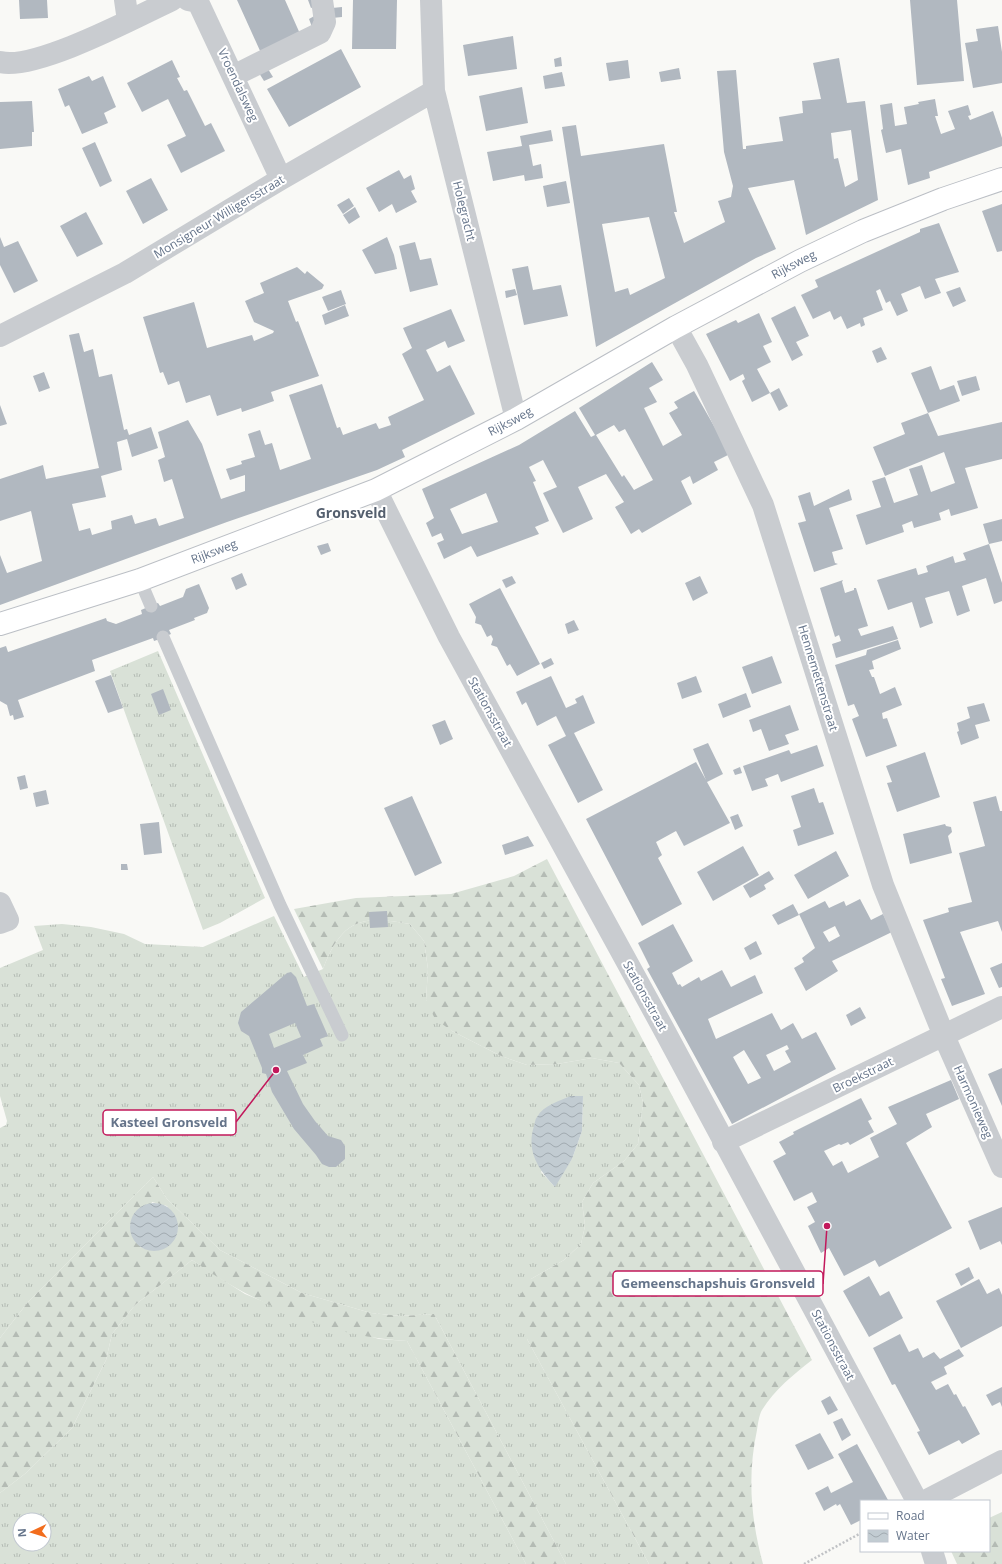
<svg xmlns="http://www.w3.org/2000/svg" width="1002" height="1564" viewBox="0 0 1002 1564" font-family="'Open Sans',sans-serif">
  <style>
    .grass { fill: url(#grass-tufts); fill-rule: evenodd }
    .forest { fill: url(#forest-firs); fill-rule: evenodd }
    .water { fill: url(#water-waves) }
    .building { fill: #b1b8c0; fill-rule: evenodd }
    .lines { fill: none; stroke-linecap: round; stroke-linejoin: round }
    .secondary-casing { stroke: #bbbfc5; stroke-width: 24 }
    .path { stroke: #c0c2c5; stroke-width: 2.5; stroke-dasharray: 2 2; stroke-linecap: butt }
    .lane { stroke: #c9ccd0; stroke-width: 13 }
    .street { stroke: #c9ccd0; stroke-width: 22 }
    .secondary { stroke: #fff; stroke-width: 22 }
    .labels { text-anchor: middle; stroke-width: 4; stroke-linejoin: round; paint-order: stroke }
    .street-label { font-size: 12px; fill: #65748a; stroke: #fff }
    .quarter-label { font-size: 14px; font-weight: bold; fill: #545f6e; stroke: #fff }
    .leader { fill: none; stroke: #c2185b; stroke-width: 1.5 }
    .callout-dot { fill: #c2185b; stroke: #fff; stroke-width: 1.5 }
    .callout { fill: #fff; stroke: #c2185b; stroke-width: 1.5 }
    .callout-label { font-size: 13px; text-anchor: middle; font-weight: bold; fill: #65748a }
  </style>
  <defs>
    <pattern id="grass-tufts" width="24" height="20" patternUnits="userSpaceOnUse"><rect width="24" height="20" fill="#d9e1d7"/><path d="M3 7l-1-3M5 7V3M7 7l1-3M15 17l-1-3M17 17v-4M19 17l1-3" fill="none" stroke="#b4bbb4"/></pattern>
    <pattern id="forest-firs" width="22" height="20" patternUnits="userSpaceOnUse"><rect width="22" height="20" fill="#d9e1d7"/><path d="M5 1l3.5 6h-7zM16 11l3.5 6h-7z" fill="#b4bbb4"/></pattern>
    <pattern id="water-waves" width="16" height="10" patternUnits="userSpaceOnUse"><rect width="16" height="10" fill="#c2ccd2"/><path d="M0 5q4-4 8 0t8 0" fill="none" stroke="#a1aab0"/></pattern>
  </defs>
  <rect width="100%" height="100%" fill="#f9f9f6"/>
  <path class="grass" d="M158,651L265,898L220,923L203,930L110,671Z
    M274,916L304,977L323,969C342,920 360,915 410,924L424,941L428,969L426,1000L452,1031L501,1056L527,1065L557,1064L592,1058L619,1063L639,1085L643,1103L638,1144L624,1161L593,1183L582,1202L585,1226L581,1244L564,1260L531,1279L527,1339L649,1564H566L434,1314L401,1316L371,1313L302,1293L220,1250L167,1199L153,1177L28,1302L0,1338V1128L6,1125L7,1121L0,1096V968L43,950L34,926L62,924L91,927L124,934L145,944L203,947ZM583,1096L582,1131L572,1159L554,1186L541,1172Z
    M192,1260L245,1294L293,1314L379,1339L407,1341L526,1564H0V1493L26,1473L72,1428L106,1360L112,1334L135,1305ZM20,1520H44V1544H20Z"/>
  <path class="forest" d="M547,859L812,1360C793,1375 775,1389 762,1410C759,1415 758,1424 757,1430C747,1476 751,1520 763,1564H649L527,1339L516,1317L518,1298L531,1279L564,1260L581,1244L585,1226L582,1202L593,1183L624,1161L638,1144L643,1103L639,1085L619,1063L592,1058L557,1064L527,1065L501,1056L452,1031L435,1019L426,1000L428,969L424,941L410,924C360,915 342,920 323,969L294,909L356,898L451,894L514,876Z
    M153,1177L167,1199L220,1250L302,1293L371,1313L401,1316L434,1314L566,1564H526L407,1341C330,1337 254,1304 192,1260L135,1305L112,1334L106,1360L72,1428L26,1473L0,1493V1338L28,1302ZM152,1202L167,1206L178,1227C174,1247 159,1255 140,1247Z
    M1002,1512V1564H957L951,1551H989V1518Z"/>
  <path class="water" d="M571,1096H583L582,1131L572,1159L555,1187C538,1169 526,1151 534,1126C535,1123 535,1119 537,1117C544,1105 559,1101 571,1096Z
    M130 1227a24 24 0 1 1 48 0a24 24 0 1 1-48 0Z"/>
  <path class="building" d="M19,0H47L48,18L20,19Z
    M237,0H285L301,36L261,53Z
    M308,0H317L319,5L311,8Z
    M353,0H397L396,49H352Z
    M910,0H957L964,81L917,85Z
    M342,7V17L332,18V8Z
    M316,15L312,27L309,19Z
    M998,26L1002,52V83L973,88L965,43L978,41L976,29Z
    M513,36L517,69L468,76L463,45Z
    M341,49L361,87L289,127L267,89Z
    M561,57L562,66L555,67L554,59Z
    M839,58L847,103L865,101L878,200L806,235L794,180L748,188L776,249L756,258L596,347L562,127L576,125L581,156L664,144L677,212H674L684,243L725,222L718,201L731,197L733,186L724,152L717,71L736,70L743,149H746V146L783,141L779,117L803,113L802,101L821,99L813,63ZM851,130L858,180L845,187L838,158L834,159L831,133ZM649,217L665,278L630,295L628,288L615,292L602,224Z
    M172,60L180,77L177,78L184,91L187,90L205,126L211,123L225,151L181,173L167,145L186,136L168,99L142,112L127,83Z
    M628,60L630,78L609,81L606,63Z
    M679,68L681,79L661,82L659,72Z
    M268,69L273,77L264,81L259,73Z
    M562,72L565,86L545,89L543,76Z
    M89,76L92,81L103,76L116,107L104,113L108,123L82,134L69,105L65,107L58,89Z
    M522,87L528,123L486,131L479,96Z
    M935,99L938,116H935L941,134L955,129L948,111L968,105L971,115L968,116L970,120L993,111L1002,138V146L929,172L930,178L908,185L901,149L886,153L881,130L883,129L880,105L892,103L895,126L907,124L904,107L919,104L918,102Z
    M32,101L34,132H32V146L0,149V102Z
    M551,130L553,141L529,145L533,166L541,164L543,178L525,181L524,175L493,181L487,152L522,146L520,136Z
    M95,142L112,181L100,187L82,148Z
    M399,170L404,179L411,175L415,189L411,191L417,202L396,213L392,204L379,212L366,188Z
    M151,178L168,210L143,224L126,191Z
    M566,181L570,203L547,207L543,186Z
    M349,198L354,206L343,214L337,205Z
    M1002,204V251L997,252L982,211Z
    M355,207L360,217L349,224L343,215Z
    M86,212L103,244L77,257L60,226Z
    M939,223L959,272L935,279L941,293L925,299L920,286L901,294L908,311L897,316L890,301L886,303L880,289L876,291L883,310L858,320L863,318L865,325L861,327L860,323L847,329L841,316L834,320L830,311L813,319L801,295L818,287L815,280L920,232V229Z
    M0,237L4,247L18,241L38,281L14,293L0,265Z
    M387,237L394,255L397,269L375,274L362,250Z
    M415,242L420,260L431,258L438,285L410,292L399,246Z
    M528,266L533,290L561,285L568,316L524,325L512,269Z
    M297,267L305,274L307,271L324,285L322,289L288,301L296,322L298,321L319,376L271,392L274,401L242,412L241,408L217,416L210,395L186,403L179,381L168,385L163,372L160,373L143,317L194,302L207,348L252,335L254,341L273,333L274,331L254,322L245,301L264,293L260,283Z
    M960,287L966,301L953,307L946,292Z
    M515,289L517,295L506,298L505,291Z
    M341,290L346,304L328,311L322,297Z
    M345,305L349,316L325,325L322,315Z
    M795,306L809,336L796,342L803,355L792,361L771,318Z
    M451,309L465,341L448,348L445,341L426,350L437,372L450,365L475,414L402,450L405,457L377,470L227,522L0,605V555L7,573L42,561L31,511L0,521V479L43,465L46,479L99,468L69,335L79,333L84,352L93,349L99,377L112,374L124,430L127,429L129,435L151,427L158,448L132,457L127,439L117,442L122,470L101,476L106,497L72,504L79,531L90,528L92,535L112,529L111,521L132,515L135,524L156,518L159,526L184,518L172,479L164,482L158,460L165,457L158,432L188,420L202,444L221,499L245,491V475L230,480L226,469L242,464L241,461L255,457L248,434L260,430L265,445L272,443L280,470L311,459L289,395L322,384L337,428L340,427L343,435L376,423L379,429L391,425L388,417L424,400L402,354L412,348L403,328Z
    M759,313L772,342L763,346L771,362L757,369L770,393L752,402L742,381L745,379L743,374L730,381L706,334L736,320L738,323Z
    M881,347L887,359L877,363L872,351Z
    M652,362L663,380L649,388L657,402L644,408L663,446L682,435L669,413L678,408L674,402L694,391L730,454L714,462L718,470L693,484L690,476L681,481L692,504L642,533L639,529L631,534L615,507L624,502L606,474L578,487L593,519L563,533L543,493L557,487L543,460L529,467L536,481L533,482L549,521L535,527L539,534L477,557L471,546L444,559L437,543L444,540L441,533L432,537L426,523L434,518L422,489L519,445L575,411L591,437L595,435L579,408ZM614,425L619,432L625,429L653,480L634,490L624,475L622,477L596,435ZM486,493L498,522L462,534L450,509Z
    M931,366L940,390L954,385L960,401L928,413L911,373Z
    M44,372L50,388L39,392L33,376Z
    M976,376L980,390L962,396L957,381Z
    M779,388L788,406L779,411L770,393Z
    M0,405L7,424L0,426Z
    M928,413L938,436L1002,422V459L965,468L978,508L951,516L949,509L939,513L941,520L914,528L912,521L902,525L904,532L866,545L856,515L881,507L872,481L885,477L894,503L918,495L909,469L922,465L931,492L955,483L944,452L885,476L873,447L905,434L901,423Z
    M849,489L852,500L829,508L843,549L832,552L835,563L838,564L814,572L798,523L806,521L798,496L810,492L814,506Z
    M1002,519V541L989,544L983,524Z
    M328,543L331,551L321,555L317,546Z
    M989,544L1002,583V601L994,604L986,578L962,586L970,611L957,616L949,591L925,598L933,623L920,628L912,602L888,610L877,580L916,568L918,575L928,572L926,566L953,556L955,563L966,560L963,553Z
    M242,573L247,585L236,590L231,578Z
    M512,576L516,583L506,588L502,580Z
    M700,576L708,593L693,601L685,583Z
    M843,580L842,582L845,593L854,590V588H856L868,626L858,629L861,636L893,626L898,639L836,658L832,644L841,641L839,635L835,637L820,588Z
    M199,584L209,608L207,613L194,618L195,620L169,630L171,634L157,640L154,641L153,638L92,660L95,671L18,700L24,717L14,720L13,715L10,716L7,705L0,701V648L6,646L8,652L106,618L107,621L116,624L142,614L141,610L155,604L158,603L160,606L183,597L186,589Z
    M500,588L540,664L517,676L510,664L507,666L497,647L491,645L493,639L491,635L487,637L481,625L475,623L476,617L469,604Z
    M574,620L579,630L568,634L565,624Z
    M898,640L901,649L872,661L874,669L869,670L872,677H874L880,694L895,687L902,705L882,713L883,719L887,718L897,746L866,757L852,719L859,716L854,704L848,706L835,665L866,655L867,650Z
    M772,656L782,683L752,694L742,667Z
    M551,658L554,664L544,669L541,663Z
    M111,675L123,708L108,713L95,681Z
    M551,676L566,708L577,703L575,699L583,695L595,723L574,733L603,790L578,803L548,745L566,736L556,716L537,726L526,702L522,705L516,692Z
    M696,676L702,692L682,699L677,683Z
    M163,689L171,710L159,715L151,694Z
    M746,693L751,707L723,718L718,704Z
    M984,703L990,721L975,725L979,738L961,745L957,732L959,731L957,723L970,718L967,707Z
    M790,705L799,730L785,735L789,744L769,751L761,729L753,732L749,720Z
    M445,720L453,739L440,745L432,725Z
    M708,743L723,774L707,782L730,823L684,846L676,831L656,842L662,855L658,858L682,904L642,926L586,819L696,762L706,780L693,749Z
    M817,745L824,766L781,782L778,774L765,779L768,786L752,791L743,766L789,750L791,754Z
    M925,752L940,797L897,812L887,783L892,782L886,766Z
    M740,767L742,773L735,775L733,770Z
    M25,775L28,788L20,790L17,777Z
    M814,788L819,803L823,802L834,834L798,846L793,830L801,827L791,796Z
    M46,790L49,804L36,807L33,793Z
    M412,796L442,863L415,876L384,808Z
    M996,796L1000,811H1002V932L998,921L960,932L985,994L952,1006L941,979L945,978L923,920L949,912L948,908L972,902L959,853L985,846L973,802Z
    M738,814L743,826L735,830L730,817Z
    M159,822L162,853L144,855L140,824Z
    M945,824L946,826L951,827L952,832L948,836L952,853L910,864L903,834Z
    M528,836L534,846L505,855L502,845Z
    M743,846L759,875L713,901L697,872Z
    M836,851L849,876L808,899L794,875Z
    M121,864H127L128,870H121Z
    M769,871L774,879L764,885L766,889L750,898L743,886Z
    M860,899L871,920L883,914L892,932L832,961L838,971L806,991L794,968L804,962L802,958L815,948L799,914L825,901L829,908L844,901L846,906ZM835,926L840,936L829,942L823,932Z
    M793,904L799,915L778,925L772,915Z
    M387,911L388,927L370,928L369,912Z
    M673,924L693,961L672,973L678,985L680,984L682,987L699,977L701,981L722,970L731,987L755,975L763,993L708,1019L716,1039L772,1013L781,1030L793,1023L802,1039L816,1032L836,1069L732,1124L647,969L650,967L638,943ZM787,1045L789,1049L785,1051L791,1062L774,1071L766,1055ZM744,1050L761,1078L748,1084L733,1057Z
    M756,941L762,954L750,960L744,948Z
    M1002,963V987L999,988L990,968Z
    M291,972L296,977L307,1006L314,1004L328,1036L320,1039L323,1046L303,1055L307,1063L287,1071L303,1104L315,1121L328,1136L341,1140L345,1146V1159L336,1167H329L322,1164L316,1155L294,1129L272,1092L266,1074L262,1073V1068L249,1036L241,1031L238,1023L241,1012L287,973ZM295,1023L301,1037L274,1048L269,1034Z
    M860,1007L866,1018L851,1026L846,1015Z
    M1002,1068V1106L988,1074Z
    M951,1080L959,1099L926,1114L932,1127L906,1143L952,1228L879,1267L875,1260L844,1276L829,1248L821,1253L808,1226L815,1222L807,1207L817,1202L812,1192L794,1201L773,1161L786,1154L779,1142L794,1134L793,1132L861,1098L872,1119L868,1121L874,1132L850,1145L848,1142L841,1145L839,1144L824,1151L833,1166L842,1161L848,1173L879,1157L870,1138L897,1124L888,1107Z
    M1002,1207V1245L1000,1241L980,1250L968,1221Z
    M969,1267L974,1278L961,1286L955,1274Z
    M869,1276L880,1296L889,1291L903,1318L869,1337L843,1291Z
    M979,1279L987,1294L999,1288L1002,1295V1326L961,1348L936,1301Z
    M900,1334L909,1352L918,1348L923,1358L934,1352L940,1359L959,1349L964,1356L944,1367L947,1374L931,1382L936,1390L948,1384L954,1395L956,1394L963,1407L965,1406L980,1434L962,1444L959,1440L929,1455L917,1432L920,1431L895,1384L892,1385L873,1348Z
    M1002,1387V1407L1000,1402L992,1406L986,1395Z
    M830,1396L838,1410L828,1415L821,1401Z
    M842,1418L851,1435L842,1441L833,1422Z
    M820,1433L834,1458L808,1470L795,1445Z
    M857,1444L888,1500L861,1501V1520L851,1525L840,1504L837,1506L836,1504L824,1511L815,1493L828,1486L831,1493L853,1482L838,1454Z"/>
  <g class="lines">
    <g class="secondary-casing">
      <g id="secondary">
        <path id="s1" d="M0,624L140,580L376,490L516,419L676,327L800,261L863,231L943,199L1002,179"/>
      </g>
    </g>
    <path class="path" d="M804,1564L861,1533"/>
    <path class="lane" d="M140,580L151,606
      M163,637L280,905L342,1035"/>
    <path class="street" d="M125,0L128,21
      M188,0L198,2L281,179
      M431,0L434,91L516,419
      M0,62C35,71 136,17 172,0
      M233,76L320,33L325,22L322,0
      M676,327L697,365L763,505L883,885L944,1036L1002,1167
      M0,336L125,273L281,179L434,91
      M376,490L449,637L662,1026L917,1501
      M0,903L8,920L0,923
      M723,1142L1002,1007
      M925,1501L1002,1461
      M932,1551L936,1564"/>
    <use href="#secondary" class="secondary"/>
  </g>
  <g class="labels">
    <g class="street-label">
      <text transform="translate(238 85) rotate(65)" y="4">Vroendalsweg</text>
      <text transform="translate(464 211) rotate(76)" y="4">Holegracht</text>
      <text transform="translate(219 217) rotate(-31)" y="4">Monsigneur Willigersstraat</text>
      <text dy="4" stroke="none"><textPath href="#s1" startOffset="874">Rijksweg</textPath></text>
      <text dy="4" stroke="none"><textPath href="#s1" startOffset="550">Rijksweg</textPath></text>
      <text dy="4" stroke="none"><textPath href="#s1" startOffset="226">Rijksweg</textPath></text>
      <text transform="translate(818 678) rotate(73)" y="4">Hennemettenstraat</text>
      <text transform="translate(490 712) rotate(61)" y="4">Stationsstraat</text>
      <text transform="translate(645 996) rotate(61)" y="4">Stationsstraat</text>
      <text transform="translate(863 1075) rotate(-26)" y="4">Broekstraat</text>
      <text transform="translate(973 1102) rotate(66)" y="4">Harmonieweg</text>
      <text transform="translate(833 1345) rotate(62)" y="4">Stationsstraat</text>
    </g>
    <g class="quarter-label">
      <text x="351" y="518">Gronsveld</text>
    </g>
  </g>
  <path class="leader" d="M276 1070L236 1122M827 1226L823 1284"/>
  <g class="callout-dot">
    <circle cx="276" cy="1070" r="4"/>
    <circle cx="827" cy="1226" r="4"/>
  </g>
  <g class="callout">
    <rect x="103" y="1110" width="133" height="25" rx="4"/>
    <rect x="613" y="1271" width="210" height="25" rx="4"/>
  </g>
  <g class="callout-label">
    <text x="169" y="1127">Kasteel Gronsveld</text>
    <text x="718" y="1288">Gemeenschapshuis Gronsveld</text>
  </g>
  <rect x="860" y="1500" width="130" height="52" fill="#ffffff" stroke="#c1c7d0"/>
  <rect x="868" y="1513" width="20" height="6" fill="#ffffff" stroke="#c1c7d0"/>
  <text x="896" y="1520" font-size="12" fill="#65748a">Road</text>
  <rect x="868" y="1530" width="20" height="12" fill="url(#water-waves)" stroke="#c1c7d0"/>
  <text x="896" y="1540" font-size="12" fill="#65748a">Water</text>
  <g transform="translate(32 1532) rotate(266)"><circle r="19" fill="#ffffff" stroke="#c1c7d0"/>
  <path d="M0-3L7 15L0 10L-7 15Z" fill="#f26d1d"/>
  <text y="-6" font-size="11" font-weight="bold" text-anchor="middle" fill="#65748a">N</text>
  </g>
</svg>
